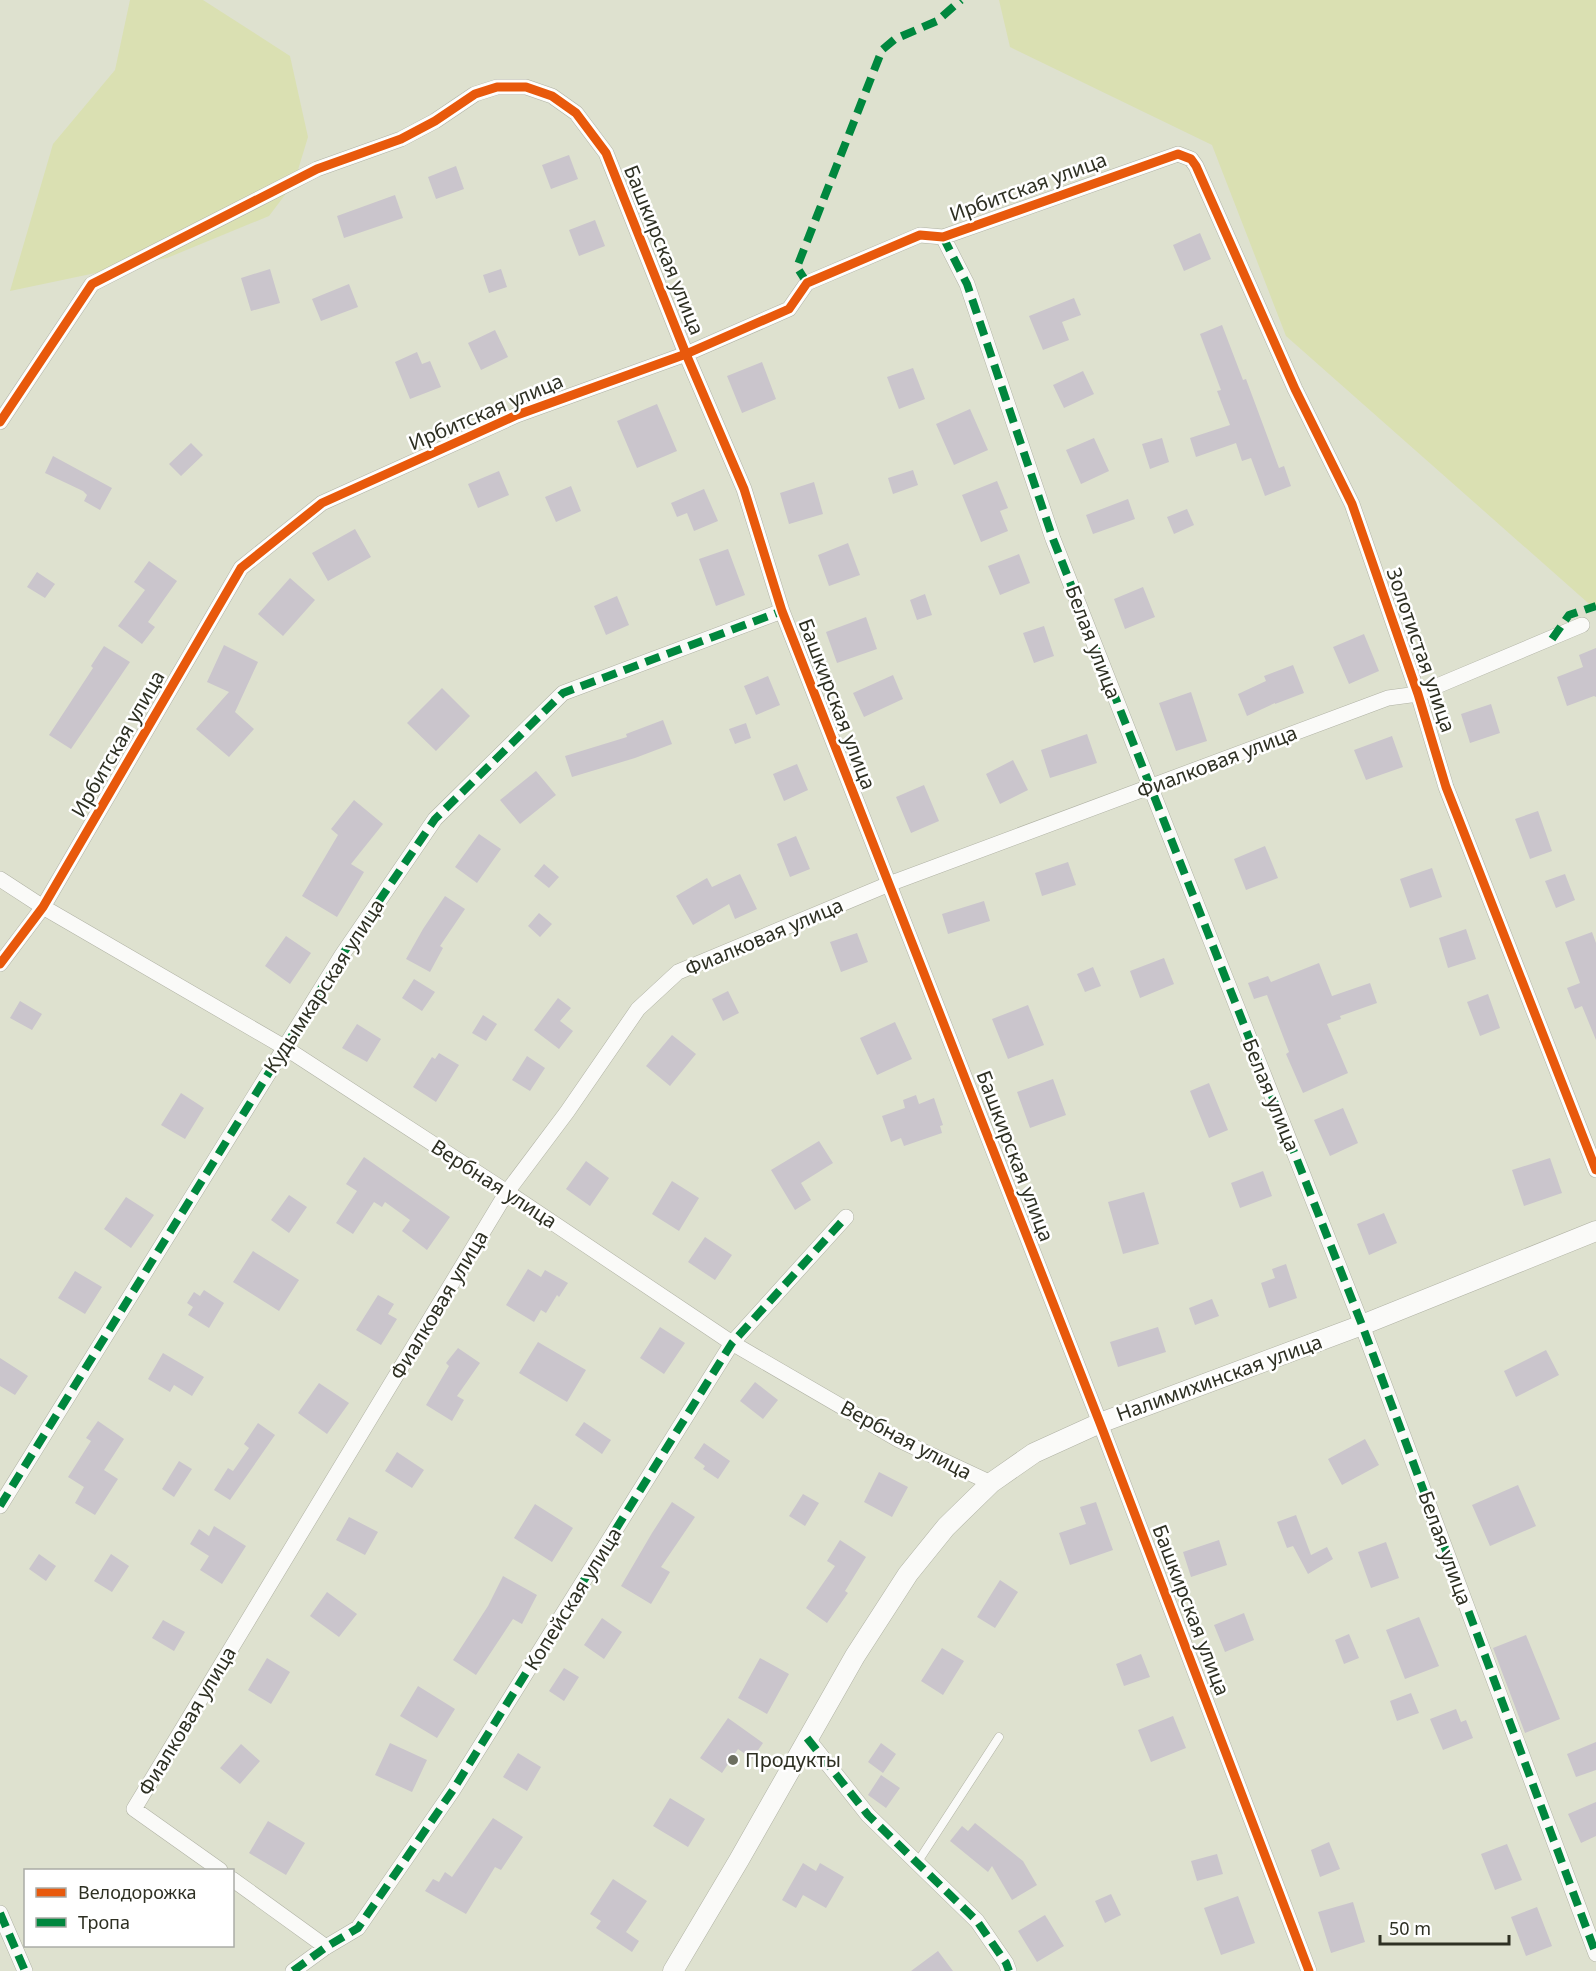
<svg xmlns="http://www.w3.org/2000/svg" width="1596" height="1971" viewBox="0 0 1596 1971" font-family="'Noto Sans',sans-serif">
  <style>
    .green { fill: #dae0b2 }
    .building { fill: #cac5cc }
    .lines { fill: none; stroke-linecap: round; stroke-linejoin: round }
    .service-casing { stroke: #b0b2a4; stroke-width: 9 }
    .minor-casing { stroke: #b0b2a4; stroke-width: 16 }
    .tertiary-casing { stroke: #b0b2a4; stroke-width: 21 }
    .service { stroke: #fafaf8; stroke-width: 8 }
    .minor { stroke: #fafaf8; stroke-width: 15 }
    .tertiary { stroke: #fafaf8; stroke-width: 20 }
    .quiet { stroke: #00873e; stroke-width: 8; stroke-dasharray: 15 8; stroke-linecap: butt }
    .cycleway-casing { stroke: #fff; stroke-width: 13 }
    .cycleway { stroke: #e8590c; stroke-width: 9 }
    .poi-dot { fill: #6c6e5f; stroke: #fff; stroke-width: 2 }
    .labels { text-anchor: middle; stroke-width: 5; stroke-linejoin: round; paint-order: stroke }
    .street-label { font-size: 20px; fill: #2e3023; stroke: #fff }
    .poi-label { font-size: 20px; fill: #2e3023; stroke: #fff; text-anchor: start }
  </style>
  <rect width="100%" height="100%" fill="#dee1cf"/>
  <path class="green" d="M130,0H203L290,56L308,137L294,183L269,216L167,258L10,291L53,144L115,70Z
    M999,0H1596V610L1286,336L1212,145L1010,47Z"/>
  <path class="building" d="M569,155L578,179L551,189L542,165Z
    M456,166L464,189L436,199L428,177Z
    M395,195L403,218L344,238L337,216Z
    M595,220L605,246L579,256L569,230Z
    M1200,233L1211,259L1184,271L1173,245Z
    M270,269L280,303L251,311L241,278Z
    M501,269L507,287L489,293L483,275Z
    M349,284L358,307L321,321L312,299Z
    M1074,298L1081,315L1062,322L1069,340L1043,350L1029,316Z
    M1222,325L1243,380L1246,379L1279,468L1284,466L1291,486L1265,496L1251,458L1242,461L1236,443L1196,457L1190,438L1230,425L1217,391L1221,390L1200,334Z
    M495,330L508,357L481,370L468,343Z
    M417,352L422,364L430,361L441,387L410,399L395,362Z
    M762,362L776,399L742,413L727,376Z
    M913,368L925,399L899,409L887,377Z
    M1083,371L1094,394L1064,408L1053,385Z
    M657,404L677,451L637,468L617,421Z
    M970,409L988,450L954,465L936,424Z
    M1094,438L1109,471L1081,484L1066,450Z
    M1162,438L1169,462L1150,469L1142,444Z
    M191,443L203,455L181,476L169,464Z
    M53,456L112,488L100,510L84,501L87,495L83,491L45,473Z
    M913,470L918,485L893,494L888,478Z
    M499,471L509,495L478,508L468,484Z
    M997,481L1008,508L1000,511L1008,531L981,542L962,495Z
    M814,482L823,514L789,524L780,493Z
    M571,486L581,511L556,522L545,497Z
    M704,489L718,521L694,531L687,513L677,517L671,503Z
    M1128,499L1135,519L1093,534L1086,515Z
    M1187,509L1194,525L1174,534L1167,517Z
    M355,529L371,557L328,581L312,553Z
    M848,543L860,575L829,586L818,555Z
    M728,549L745,595L716,606L699,559Z
    M1019,554L1030,583L1000,595L988,566Z
    M149,561L177,581L148,622L155,627L142,644L118,626L145,590L134,582Z
    M37,572L55,584L45,598L27,587Z
    M290,578L315,600L283,636L258,614Z
    M1143,587L1155,617L1125,629L1114,599Z
    M925,594L932,615L917,620L910,600Z
    M617,596L629,625L606,635L594,606Z
    M866,617L877,649L837,663L826,632Z
    M1044,626L1054,656L1034,663L1023,633Z
    M1364,634L1379,671L1349,684L1333,647Z
    M224,645L258,662L235,712L254,729L229,757L196,729L229,692L207,682Z
    M104,646L130,662L71,749L49,735L93,668L91,666Z
    M1596,648V697L1594,696L1567,706L1557,677L1583,667L1579,655Z
    M1293,665L1304,693L1275,704V703L1247,716L1238,694L1266,681L1264,676Z
    M893,675L903,699L864,717L853,693Z
    M768,676L780,705L756,715L744,686Z
    M442,688L470,716L436,751L407,723Z
    M1191,692L1207,741L1176,751L1159,703Z
    M1491,704L1500,733L1470,743L1461,714Z
    M663,720L672,744L635,758L572,777L565,756L627,737L626,734Z
    M746,723L751,738L735,744L729,729Z
    M1087,734L1097,763L1050,778L1041,750Z
    M1392,736L1403,767L1366,780L1354,750Z
    M1013,760L1028,790L1000,804L986,774Z
    M797,764L808,790L784,801L773,774Z
    M536,771L556,795L520,824L500,800Z
    M924,785L939,821L911,833L896,797Z
    M354,800L383,824L351,864L364,872L337,917L302,896L338,835L331,829Z
    M1538,811L1552,851L1530,859L1515,819Z
    M479,834L501,849L477,883L455,867Z
    M796,836L810,869L790,877L777,844Z
    M1265,846L1278,878L1246,890L1234,859Z
    M1068,862L1076,885L1042,896L1035,873Z
    M544,864L559,877L549,888L534,876Z
    M1432,868L1442,897L1410,908L1400,879Z
    M740,874L757,909L735,919L729,904L693,925L676,896L707,878L712,887Z
    M1565,874L1575,900L1556,908L1545,881Z
    M445,896L465,909L440,946L443,948L430,972L406,959L423,929Z
    M984,901L990,921L948,934L942,914Z
    M539,913L552,924L540,937L528,926Z
    M1466,929L1476,959L1448,968L1439,938Z
    M1592,932L1596,943V1040L1582,1006L1575,1009L1567,988L1580,983L1565,942Z
    M857,933L868,962L841,972L830,942Z
    M286,936L311,953L290,984L265,966Z
    M1164,958L1174,984L1140,998L1130,971Z
    M1319,963L1332,996L1370,983L1377,1003L1340,1016L1341,1019L1327,1024L1348,1073L1303,1093L1286,1054L1289,1052L1267,995L1254,999L1248,983L1268,976L1271,982Z
    M1093,967L1101,986L1085,992L1077,974Z
    M414,979L435,992L422,1011L402,998Z
    M728,991L739,1013L723,1021L712,999Z
    M1488,994L1500,1028L1480,1036L1467,1002Z
    M558,998L571,1008L560,1021L573,1031L559,1049L534,1030Z
    M20,1001L42,1014L32,1030L10,1018Z
    M1028,1005L1044,1045L1008,1059L992,1019Z
    M483,1015L497,1024L486,1041L472,1033Z
    M895,1022L912,1059L877,1075L860,1038Z
    M357,1024L381,1039L367,1062L342,1048Z
    M672,1035L696,1054L670,1086L646,1066Z
    M439,1053L459,1065L436,1102L413,1087L432,1057L435,1059Z
    M527,1056L545,1068L530,1091L512,1080Z
    M1053,1079L1066,1115L1030,1128L1017,1092Z
    M1209,1083L1228,1130L1209,1138L1190,1091Z
    M181,1093L204,1108L185,1139L161,1125Z
    M916,1095L919,1104L934,1098L943,1125L940,1126L942,1133L904,1146L901,1138L891,1142L882,1116L905,1108L903,1100Z
    M1343,1108L1358,1143L1330,1156L1314,1120Z
    M819,1141L833,1163L801,1183L811,1200L795,1210L771,1170Z
    M364,1157L450,1217L427,1250L402,1231L410,1220L385,1202L382,1207L374,1202L353,1234L336,1223L357,1191L346,1184Z
    M1550,1158L1562,1193L1524,1206L1512,1170Z
    M586,1161L609,1178L590,1206L566,1189Z
    M1263,1171L1272,1196L1240,1208L1231,1183Z
    M672,1181L699,1198L679,1231L652,1214Z
    M1144,1192L1159,1244L1123,1254L1108,1202Z
    M289,1195L307,1207L289,1233L271,1220Z
    M126,1197L154,1215L131,1248L104,1229Z
    M1384,1213L1397,1243L1369,1255L1357,1224Z
    M705,1237L732,1255L715,1280L688,1262Z
    M253,1251L299,1280L279,1311L233,1282Z
    M1286,1264L1297,1298L1269,1308L1261,1283L1275,1278L1272,1269Z
    M528,1269L541,1277L545,1270L568,1283L559,1297L557,1295L546,1313L541,1310L534,1322L506,1305Z
    M75,1271L102,1287L85,1314L58,1298Z
    M204,1290L224,1303L209,1328L188,1315L193,1307L187,1303L194,1292L200,1296Z
    M378,1295L394,1304L388,1314L397,1319L381,1345L356,1330Z
    M1212,1299L1219,1316L1195,1325L1189,1308Z
    M660,1327L685,1343L664,1374L640,1358Z
    M1158,1327L1166,1352L1118,1367L1110,1342Z
    M538,1342L586,1370L567,1402L519,1373Z
    M458,1348L480,1363L457,1396L464,1400L452,1421L426,1405L449,1366L446,1363Z
    M1546,1350L1559,1375L1516,1397L1504,1371Z
    M163,1353L204,1377L192,1396L174,1385L170,1392L148,1379Z
    M0,1358L28,1376L15,1395L0,1386Z
    M755,1382L778,1400L763,1419L740,1401Z
    M319,1383L349,1403L327,1434L298,1413Z
    M98,1421L124,1439L104,1470L118,1479L95,1515L75,1503L84,1487L68,1477L91,1441L86,1438Z
    M584,1422L611,1440L602,1454L575,1435Z
    M258,1423L275,1435L230,1500L214,1490L228,1468L233,1471L249,1448L244,1444Z
    M1365,1439L1379,1465L1342,1485L1328,1459Z
    M704,1443L730,1461L718,1479L703,1469L705,1466L694,1458Z
    M397,1452L424,1470L412,1488L385,1471Z
    M179,1461L192,1469L174,1497L162,1489Z
    M879,1472L908,1487L892,1517L864,1502Z
    M1518,1485L1536,1526L1490,1546L1472,1505Z
    M803,1494L819,1503L805,1526L789,1516Z
    M672,1502L695,1517L661,1567L670,1572L651,1604L621,1586L652,1533Z
    M1096,1502L1113,1550L1070,1565L1059,1533L1086,1524L1080,1507Z
    M535,1504L573,1528L552,1562L514,1538Z
    M1296,1515L1311,1555L1327,1547L1333,1559L1308,1574L1293,1546L1287,1548L1277,1522Z
    M349,1517L378,1532L365,1555L336,1540Z
    M214,1526L246,1546L222,1584L200,1570L209,1556L190,1544L199,1529L209,1536Z
    M840,1540L866,1557L845,1591L848,1593L827,1623L806,1608L835,1566L827,1561Z
    M1219,1540L1227,1565L1191,1577L1183,1552Z
    M1386,1542L1399,1578L1371,1588L1358,1552Z
    M39,1554L56,1566L46,1581L29,1569Z
    M111,1554L129,1566L112,1592L94,1581Z
    M503,1576L537,1595L522,1624L513,1619L476,1675L453,1660L488,1606Z
    M1000,1580L1018,1592L995,1628L977,1617Z
    M327,1592L357,1614L339,1637L310,1616Z
    M1244,1613L1254,1640L1225,1652L1214,1625Z
    M1419,1617L1439,1666L1405,1679L1386,1630Z
    M602,1618L622,1632L604,1659L584,1645Z
    M163,1620L185,1632L174,1651L152,1638Z
    M1349,1634L1359,1658L1344,1664L1335,1640Z
    M1526,1635L1560,1719L1525,1733L1493,1648Z
    M942,1648L964,1661L943,1695L921,1681Z
    M1141,1654L1150,1677L1124,1686L1116,1664Z
    M267,1658L290,1672L271,1704L248,1690Z
    M760,1658L789,1674L767,1714L738,1698Z
    M564,1668L579,1677L564,1701L549,1691Z
    M418,1686L455,1709L437,1738L400,1716Z
    M1411,1693L1419,1713L1397,1721L1390,1701Z
    M1456,1709L1461,1722L1466,1720L1473,1738L1443,1750L1430,1719Z
    M1173,1716L1186,1748L1151,1762L1138,1730Z
    M728,1718L763,1743L752,1759L738,1749L722,1773L700,1758Z
    M1596,1742V1770L1576,1777L1567,1754Z
    M390,1743L427,1760L412,1792L375,1775Z
    M881,1743L896,1754L883,1773L868,1762Z
    M241,1744L260,1761L240,1784L220,1768Z
    M518,1753L541,1767L527,1791L503,1777Z
    M881,1775L900,1788L886,1808L868,1795Z
    M670,1798L705,1819L688,1847L653,1826Z
    M1596,1802V1836L1581,1843L1568,1814Z
    M493,1818L523,1837L501,1870L495,1867L466,1914L425,1891L433,1879L439,1882L445,1872L452,1877Z
    M268,1821L305,1843L286,1875L249,1853Z
    M975,1823L1023,1861L1037,1885L1012,1900L992,1866L988,1872L950,1841L962,1826L968,1831Z
    M1329,1842L1340,1869L1320,1877L1311,1850Z
    M1507,1844L1522,1880L1495,1890L1481,1854Z
    M1217,1854L1223,1874L1197,1881L1191,1861Z
    M803,1863L816,1871L820,1863L844,1877L826,1908L803,1895L796,1908L782,1900Z
    M613,1879L647,1901L626,1932L639,1941L632,1952L596,1928L601,1921L590,1914Z
    M1111,1894L1121,1915L1105,1923L1095,1901Z
    M1238,1896L1255,1943L1221,1955L1204,1908Z
    M1353,1902L1365,1942L1331,1953L1318,1912Z
    M1537,1907L1552,1946L1526,1956L1511,1917Z
    M1045,1915L1064,1946L1037,1962L1018,1931Z
    M938,1951L953,1971H911Z"/>
  <g class="lines">
    <g class="service-casing">
      <path id="service" d="M917,1863L999,1737"/>
    </g>
    <g class="minor-casing">
      <path id="minor" d="M943,237L967,284L1053,539L1362,1325L1596,1954
        M0,422L92,284L317,169L401,139L435,121L475,94L497,87H526L552,96L576,113L606,153L686,354L744,489L782,611L1100,1423L1309,1971
        M0,879L43,907L284,1047L507,1192L732,1343L899,1440L991,1483
        M0,964L43,907L241,568L322,503L517,415L686,354L789,309L807,283L920,235L943,237L1178,154L1191,159L1196,166L1295,389L1352,504L1418,694L1446,787L1596,1170
        M0,1506L342,955L435,819L563,693L782,611
        M807,1738L868,1815L977,1921L1006,1963L1009,1971
        M220,1870L134,1809L507,1192L567,1112L638,1009L678,972L889,884L1388,698L1418,694L1582,625
        M232,1879L326,1947
        M0,1913L25,1971
        M293,1971L326,1947L358,1928L453,1790L732,1343L846,1217"/>
    </g>
    <g class="tertiary-casing">
      <path id="tertiary" d="M673,1971L739,1860L855,1656L908,1574L946,1527L991,1483L1034,1453L1100,1423L1362,1325L1596,1231"/>
    </g>
    <use href="#service" class="service"/>
    <use href="#minor" class="minor"/>
    <use href="#tertiary" class="tertiary"/>
    <path class="quiet" d="M943,237L967,284L1053,539L1362,1325L1596,1954
      M807,283L797,267L882,50L895,39L937,21L961,0
      M1552,639L1569,615L1596,606
      M0,1506L342,955L435,819L563,693L782,611
      M807,1738L868,1815L977,1921L1006,1963L1009,1971
      M0,1913L25,1971
      M293,1971L326,1947L358,1928L453,1790L732,1343L846,1217"/>
    <g class="cycleway-casing">
      <path id="cycleway" d="M0,422L92,284L317,169L401,139L435,121L475,94L497,87H526L552,96L576,113L606,153L686,354L744,489L782,611L1100,1423L1309,1971
        M0,964L43,907L241,568L322,503L517,415L686,354L789,309L807,283L920,235L943,237L1178,154L1191,159L1196,166L1295,389L1352,504L1418,694L1446,787L1596,1170"/>
    </g>
    <use href="#cycleway" class="cycleway"/>
  </g>
  <circle class="poi-dot" cx="733" cy="1760" r="6"/>
  <g class="labels">
    <g class="street-label">
      <text transform="translate(1028 187) rotate(-20)" y="7">Ирбитская улица</text>
      <text transform="translate(664 250) rotate(68)" y="7">Башкирская улица</text>
      <text transform="translate(486 412) rotate(-23)" y="7">Ирбитская улица</text>
      <text transform="translate(1093 642) rotate(69)" y="7">Белая улица</text>
      <text transform="translate(1421 650) rotate(71)" y="7">Золотистая улица</text>
      <text transform="translate(837 704) rotate(69)" y="7">Башкирская улица</text>
      <text transform="translate(118 744) rotate(-60)" y="7">Ирбитская улица</text>
      <text transform="translate(1217 762) rotate(-21)" y="7">Фиалковая улица</text>
      <text transform="translate(764 937) rotate(-23)" y="7">Фиалковая улица</text>
      <text transform="translate(324 986) rotate(-57)" y="7">Кудымкарская улица</text>
      <text transform="translate(1271 1095) rotate(68)" y="7">Белая улица</text>
      <text transform="translate(1015 1156) rotate(69)" y="7">Башкирская улица</text>
      <text transform="translate(494 1184) rotate(33)" y="7">Вербная улица</text>
      <text transform="translate(439 1305) rotate(-59)" y="7">Фиалковая улица</text>
      <text transform="translate(1219 1378) rotate(-20)" y="7">Налимихинская улица</text>
      <text transform="translate(906 1440) rotate(28)" y="7">Вербная улица</text>
      <text transform="translate(1445 1548) rotate(70)" y="7">Белая улица</text>
      <text transform="translate(573 1599) rotate(-58)" y="7">Копейская улица</text>
      <text transform="translate(1191 1610) rotate(69)" y="7">Башкирская улица</text>
      <text transform="translate(187 1721) rotate(-59)" y="7">Фиалковая улица</text>
    </g>
    <g class="poi-label">
      <text x="745" y="1767">Продукты</text>
    </g>
  </g>
  <rect x="24" y="1869" width="210" height="78" fill="#ffffff" stroke="#abaca7" stroke-width="1.5"/>
  <rect x="36" y="1888" width="30" height="9" fill="#e8590c" stroke="#abaca7" stroke-width="1.5"/>
  <text x="78" y="1899" font-size="18" fill="#2e3023">Велодорожка</text>
  <rect x="36" y="1918" width="30" height="9" fill="#00873e" stroke="#abaca7" stroke-width="1.5"/>
  <text x="78" y="1929" font-size="18" fill="#2e3023">Тропа</text>
  <path d="M1380 1935v9h129v-9" fill="none" stroke="#2e3023" stroke-width="3"/>
  <text x="1389" y="1935" font-size="18" fill="#2e3023" stroke="#ffffff" stroke-width="4.5" paint-order="stroke">50 m</text>
</svg>
